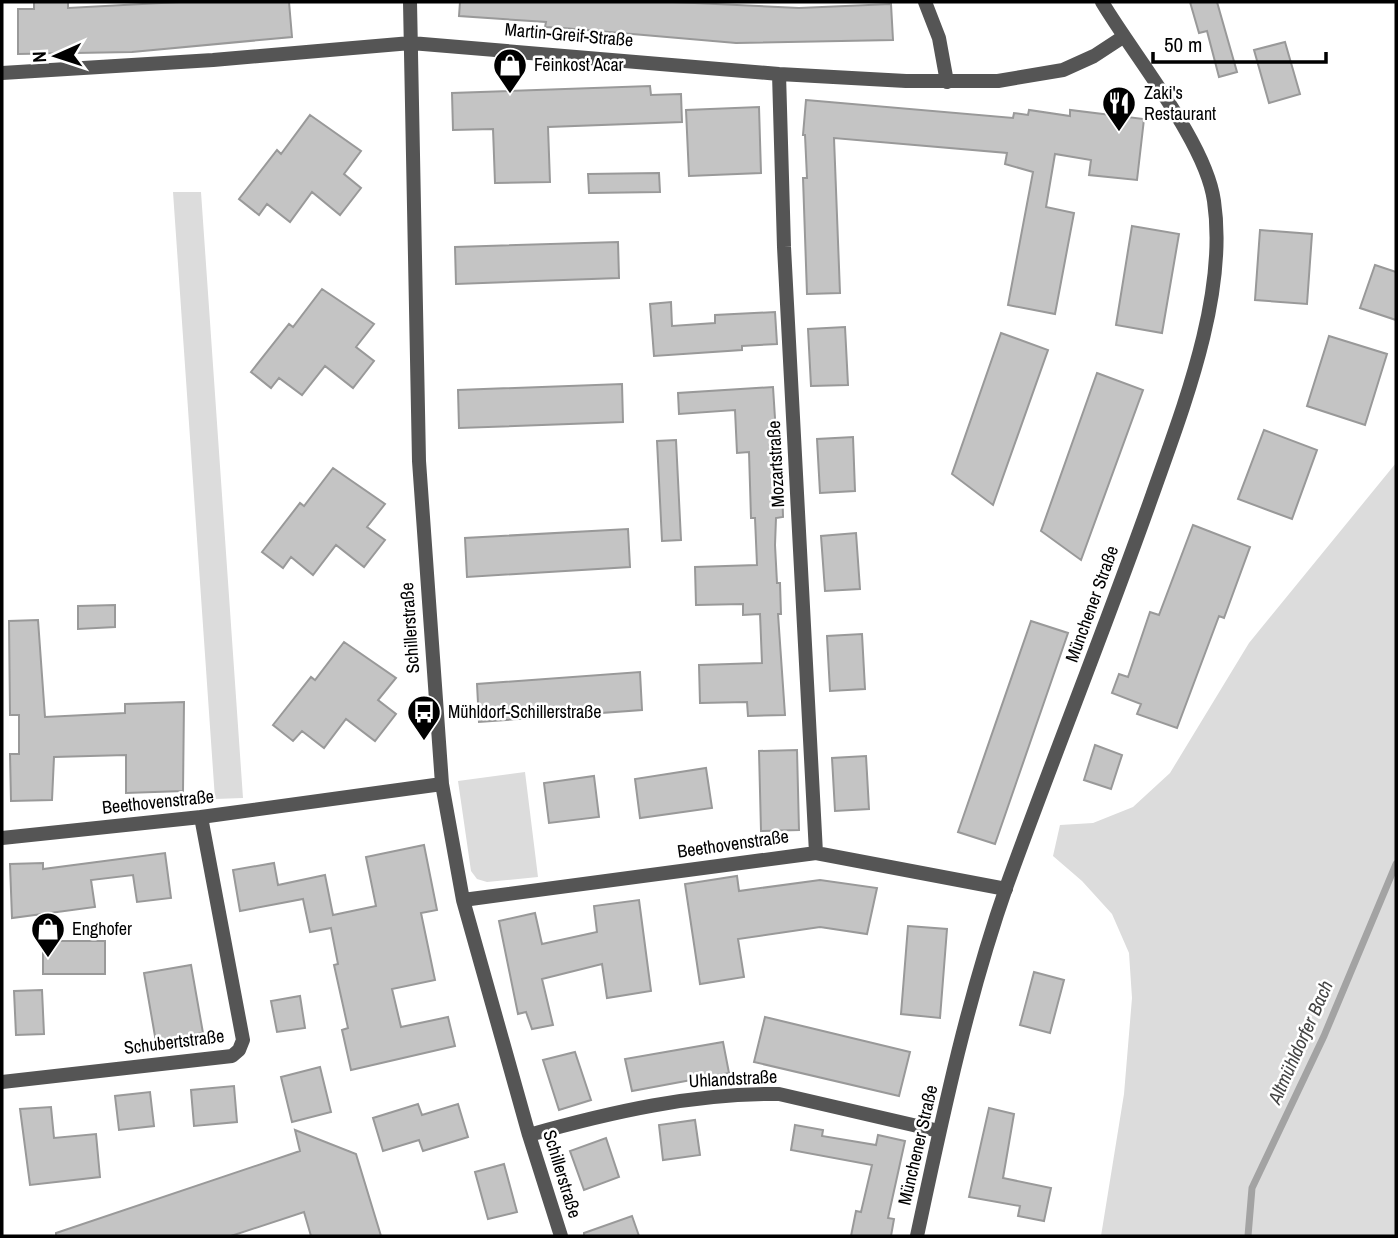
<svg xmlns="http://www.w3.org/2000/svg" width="1398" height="1238" viewBox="0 0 1398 1238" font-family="'Archivo Narrow',sans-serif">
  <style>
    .green { fill: #dcdcdc }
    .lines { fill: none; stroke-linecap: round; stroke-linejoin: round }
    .stream { stroke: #a3a3a3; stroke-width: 7 }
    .building { fill: #c4c4c4; stroke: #999; stroke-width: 2 }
    .minor { stroke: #555; stroke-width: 14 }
    .tertiary { stroke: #555; stroke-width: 14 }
    .labels { text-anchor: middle; stroke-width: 5; stroke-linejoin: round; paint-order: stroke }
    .street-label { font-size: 18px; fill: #000; stroke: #fff }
    .poi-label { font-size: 18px; fill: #000; stroke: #fff; text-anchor: start }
    .water-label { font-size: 19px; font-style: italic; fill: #444; stroke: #fff }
  </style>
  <rect width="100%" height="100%" fill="#fff"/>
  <path class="green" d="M173,192H201L243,798L215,799Z
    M1396,463V1236H1101L1124,1094L1132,998L1129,953L1112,914L1082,881L1053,856L1060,825L1093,823L1133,807L1170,773L1249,643Z
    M525,772L538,877L487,882L477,879L471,871L458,781Z"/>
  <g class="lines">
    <path class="stream" d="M1248,1236L1252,1188L1324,1036L1396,864"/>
  </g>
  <path class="building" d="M34,2H68V8L180,2H289L292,37L132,52L18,54V9H34Z
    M460,2H673L799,8L891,4L893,40L736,43L563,28L545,27L546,22L459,16Z
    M1190,2H1217L1237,72L1219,77L1207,31L1199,33Z
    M1285,42L1300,94L1269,103L1254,50Z
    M650,86L651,95L681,94L682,122L548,127L550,182L495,183L493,129L453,130L452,93Z
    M806,100L1013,118L1014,113L1028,115L1029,110L1070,116V110L1144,119L1137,180L1089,175L1091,160L1055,154L1046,207L1074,213L1055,314L1008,305L1033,172L1005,164L1007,153L834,138L840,293L807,294L803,178H807L805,135H803Z
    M759,107L761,173L689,176L686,110Z
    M310,115L361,151L344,174L361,188L340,215L312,192L290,222L267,204L259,215L239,199L277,150L281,154Z
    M659,173L660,192L589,193L588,174Z
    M1132,226L1179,234L1162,333L1116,325Z
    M1260,230L1312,234L1307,304L1255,300Z
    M618,242L619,278L456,284L455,247Z
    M1375,265L1396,272V320L1360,308Z
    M322,289L374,324L356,347L374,361L353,388L325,366L302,395L279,378L271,388L251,372L289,324L293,327Z
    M671,302L672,326L715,323V315L775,312L777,344L742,346V350L654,356L650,304Z
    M845,327L848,385L811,386L808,329Z
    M1001,333L1048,350L993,505L952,474Z
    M1329,336L1387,354L1365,425L1307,406Z
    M1097,373L1143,390L1081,560L1041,531Z
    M622,384L623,422L459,428L458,390Z
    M773,387L779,481H782L783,517L776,518L775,545L777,583H780L781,614H778L785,715L748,716L747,702L700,703L699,665L762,663L760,614L743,615V604L696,605L695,567L757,565L755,518H751L749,452L737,453L735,410L679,414L678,393Z
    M1264,430L1317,450L1292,519L1238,499Z
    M853,437L855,491L820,493L817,439Z
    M676,440L681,540L662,541L657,441Z
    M333,468L385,504L367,527L385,540L364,567L336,545L313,575L291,557L283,568L262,552L300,503L304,506Z
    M1193,525L1250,547L1224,618L1219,616L1177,728L1137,714L1141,704L1112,693L1119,674L1128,677L1150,612L1159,615Z
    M628,529L630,567L467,577L465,538Z
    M856,533L860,589L825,591L821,536Z
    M115,605V627L78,629V606Z
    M38,620L45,717L125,713V704L184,702L183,791L126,793V755L54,757L52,800L11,801L10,754H19V715H10L9,621Z
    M1031,621L1068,633L995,844L958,832Z
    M862,634L865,689L830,691L827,636Z
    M344,642L396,678L378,700L396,714L375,741L346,719L324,748L302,731L293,741L273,725L311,677L315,680Z
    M640,672L642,710L479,722L477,684Z
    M1095,745L1122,755L1111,789L1084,780Z
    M797,750L799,830L761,831L759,751Z
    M866,756L869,809L835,811L832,758Z
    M706,768L712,808L640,818L635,779Z
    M594,776L599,817L549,823L544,783Z
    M424,845L437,910L421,913L435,980L392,989L401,1027L448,1017L455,1046L351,1070L342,1030L348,1028L334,965L338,964L331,928L310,932L303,899L240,911L233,870L274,863L278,885L325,875L333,915L376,906L366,857Z
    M165,853L171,898L137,902L133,875L91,880L95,907L12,918L10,864L43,863V869Z
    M737,876L739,891L820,880L877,888L867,934L820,927L738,939L744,977L700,984L685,884Z
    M639,900L651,991L607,998L602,964L542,979L553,1025L532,1029L526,1012L518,1014L499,921L535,913L542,944L597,932L594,906Z
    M908,926L947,929L940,1018L901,1014Z
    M43,941H105V974H43Z
    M191,965L203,1033L156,1042L144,973Z
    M1034,972L1064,980L1050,1033L1020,1025Z
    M42,990L44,1034L16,1035L14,991Z
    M300,996L305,1028L277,1032L271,1001Z
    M765,1017L910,1052L899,1096L754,1062Z
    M723,1042L729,1073L632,1091L625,1059Z
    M575,1052L591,1100L559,1110L543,1060Z
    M320,1067L331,1112L292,1122L281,1077Z
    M234,1086L237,1122L194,1126L191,1090Z
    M150,1092L154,1126L119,1130L115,1096Z
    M418,1104L422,1115L458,1104L468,1137L423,1151L419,1140L383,1151L373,1118Z
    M51,1107L54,1138L96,1134L100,1177L30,1185L20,1109Z
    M989,1108L1014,1114L1003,1178L1051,1188L1044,1221L1018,1216L1020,1206L969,1197Z
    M695,1120L700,1155L663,1160L659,1125Z
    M795,1125L823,1130L822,1136L876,1145L878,1135L905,1141L888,1218L894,1219L891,1236H851L856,1211L861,1212L872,1165L791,1150Z
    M295,1130L356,1154L381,1236H311L304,1212L231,1236H56V1233L300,1151Z
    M606,1138L619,1177L584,1190L570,1151Z
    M504,1164L517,1212L488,1219L475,1172Z
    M632,1216L639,1236H584V1233Z"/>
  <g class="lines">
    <path class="minor" d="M410,2L419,461L442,784L463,900L529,1135L561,1236
      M925,2L939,38L947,82
      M2,73L213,60L411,43L779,74L906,81H998L1063,70L1094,56L1123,37
      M779,74L784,247L816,853
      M2,838L201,817L442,784
      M463,900L816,853L1006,889
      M2,1082L232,1056L239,1050L243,1040L201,817
      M529,1135C611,1112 694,1093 779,1094L939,1131"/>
    <path class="tertiary" d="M917,1236C942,1119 967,999 1007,885C1054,755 1106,626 1152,496C1183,408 1228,295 1214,201C1206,142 1134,56 1102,2"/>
  </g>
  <defs>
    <g id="shop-pin" transform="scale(1.75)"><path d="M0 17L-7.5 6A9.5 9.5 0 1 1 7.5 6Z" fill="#000" stroke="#fff"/><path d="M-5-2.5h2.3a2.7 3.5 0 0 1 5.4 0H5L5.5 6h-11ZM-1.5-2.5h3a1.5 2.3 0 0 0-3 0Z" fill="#fff"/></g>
    <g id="restaurant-pin" transform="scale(1.75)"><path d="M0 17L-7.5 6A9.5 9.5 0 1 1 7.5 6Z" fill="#000" stroke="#fff"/><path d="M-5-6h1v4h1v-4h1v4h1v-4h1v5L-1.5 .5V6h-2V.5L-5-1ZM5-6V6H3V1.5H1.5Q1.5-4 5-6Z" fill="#fff"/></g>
    <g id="bus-pin" transform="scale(1.75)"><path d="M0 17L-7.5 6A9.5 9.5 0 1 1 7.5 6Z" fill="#000" stroke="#fff"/><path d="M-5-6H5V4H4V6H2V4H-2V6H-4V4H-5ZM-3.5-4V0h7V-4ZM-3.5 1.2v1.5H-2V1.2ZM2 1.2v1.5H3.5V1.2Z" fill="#fff"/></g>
  </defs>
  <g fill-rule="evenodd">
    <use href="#shop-pin" x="510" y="65"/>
    <use href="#restaurant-pin" x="1119" y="103"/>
    <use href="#bus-pin" x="424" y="712"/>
    <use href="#shop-pin" x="48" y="929"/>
  </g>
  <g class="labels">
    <g class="street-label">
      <text transform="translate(569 35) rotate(5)" y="6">Martin-Greif-Straße</text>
      <text transform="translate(776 464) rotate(-93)" y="6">Mozartstraße</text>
      <text transform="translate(1092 604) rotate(-70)" y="6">Münchener Straße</text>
      <text transform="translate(410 628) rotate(-94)" y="6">Schillerstraße</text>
      <text transform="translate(158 802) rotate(-6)" y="6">Beethovenstraße</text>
      <text transform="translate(733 844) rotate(-8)" y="6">Beethovenstraße</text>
      <text transform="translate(174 1042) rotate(-7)" y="6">Schubertstraße</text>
      <text transform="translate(733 1079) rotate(-3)" y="6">Uhlandstraße</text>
      <text transform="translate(918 1145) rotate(-77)" y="6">Münchener Straße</text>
      <text transform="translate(562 1174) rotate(73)" y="6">Schillerstraße</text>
    </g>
    <g class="poi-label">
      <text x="534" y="71">Feinkost Acar</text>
      <text x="1144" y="99">Zaki's<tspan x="1144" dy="21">Restaurant</tspan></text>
      <text x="448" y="718">Mühldorf-Schillerstraße</text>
      <text x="72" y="935">Enghofer</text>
    </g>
    <g class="water-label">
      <text transform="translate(1300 1042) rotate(-66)" y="7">Altmühldorfer Bach</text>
    </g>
  </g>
  <rect width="1398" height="1238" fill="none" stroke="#000000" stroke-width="7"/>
  <g transform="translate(56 56) rotate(267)" stroke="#ffffff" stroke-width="5" paint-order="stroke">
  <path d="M0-5L12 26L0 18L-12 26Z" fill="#000000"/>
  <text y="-10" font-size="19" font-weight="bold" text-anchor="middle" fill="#000000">N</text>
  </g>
  <path d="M1153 52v10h173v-10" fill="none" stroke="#000000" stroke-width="3.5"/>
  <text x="1164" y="52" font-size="21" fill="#000000" stroke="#ffffff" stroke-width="5" paint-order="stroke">50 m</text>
</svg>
